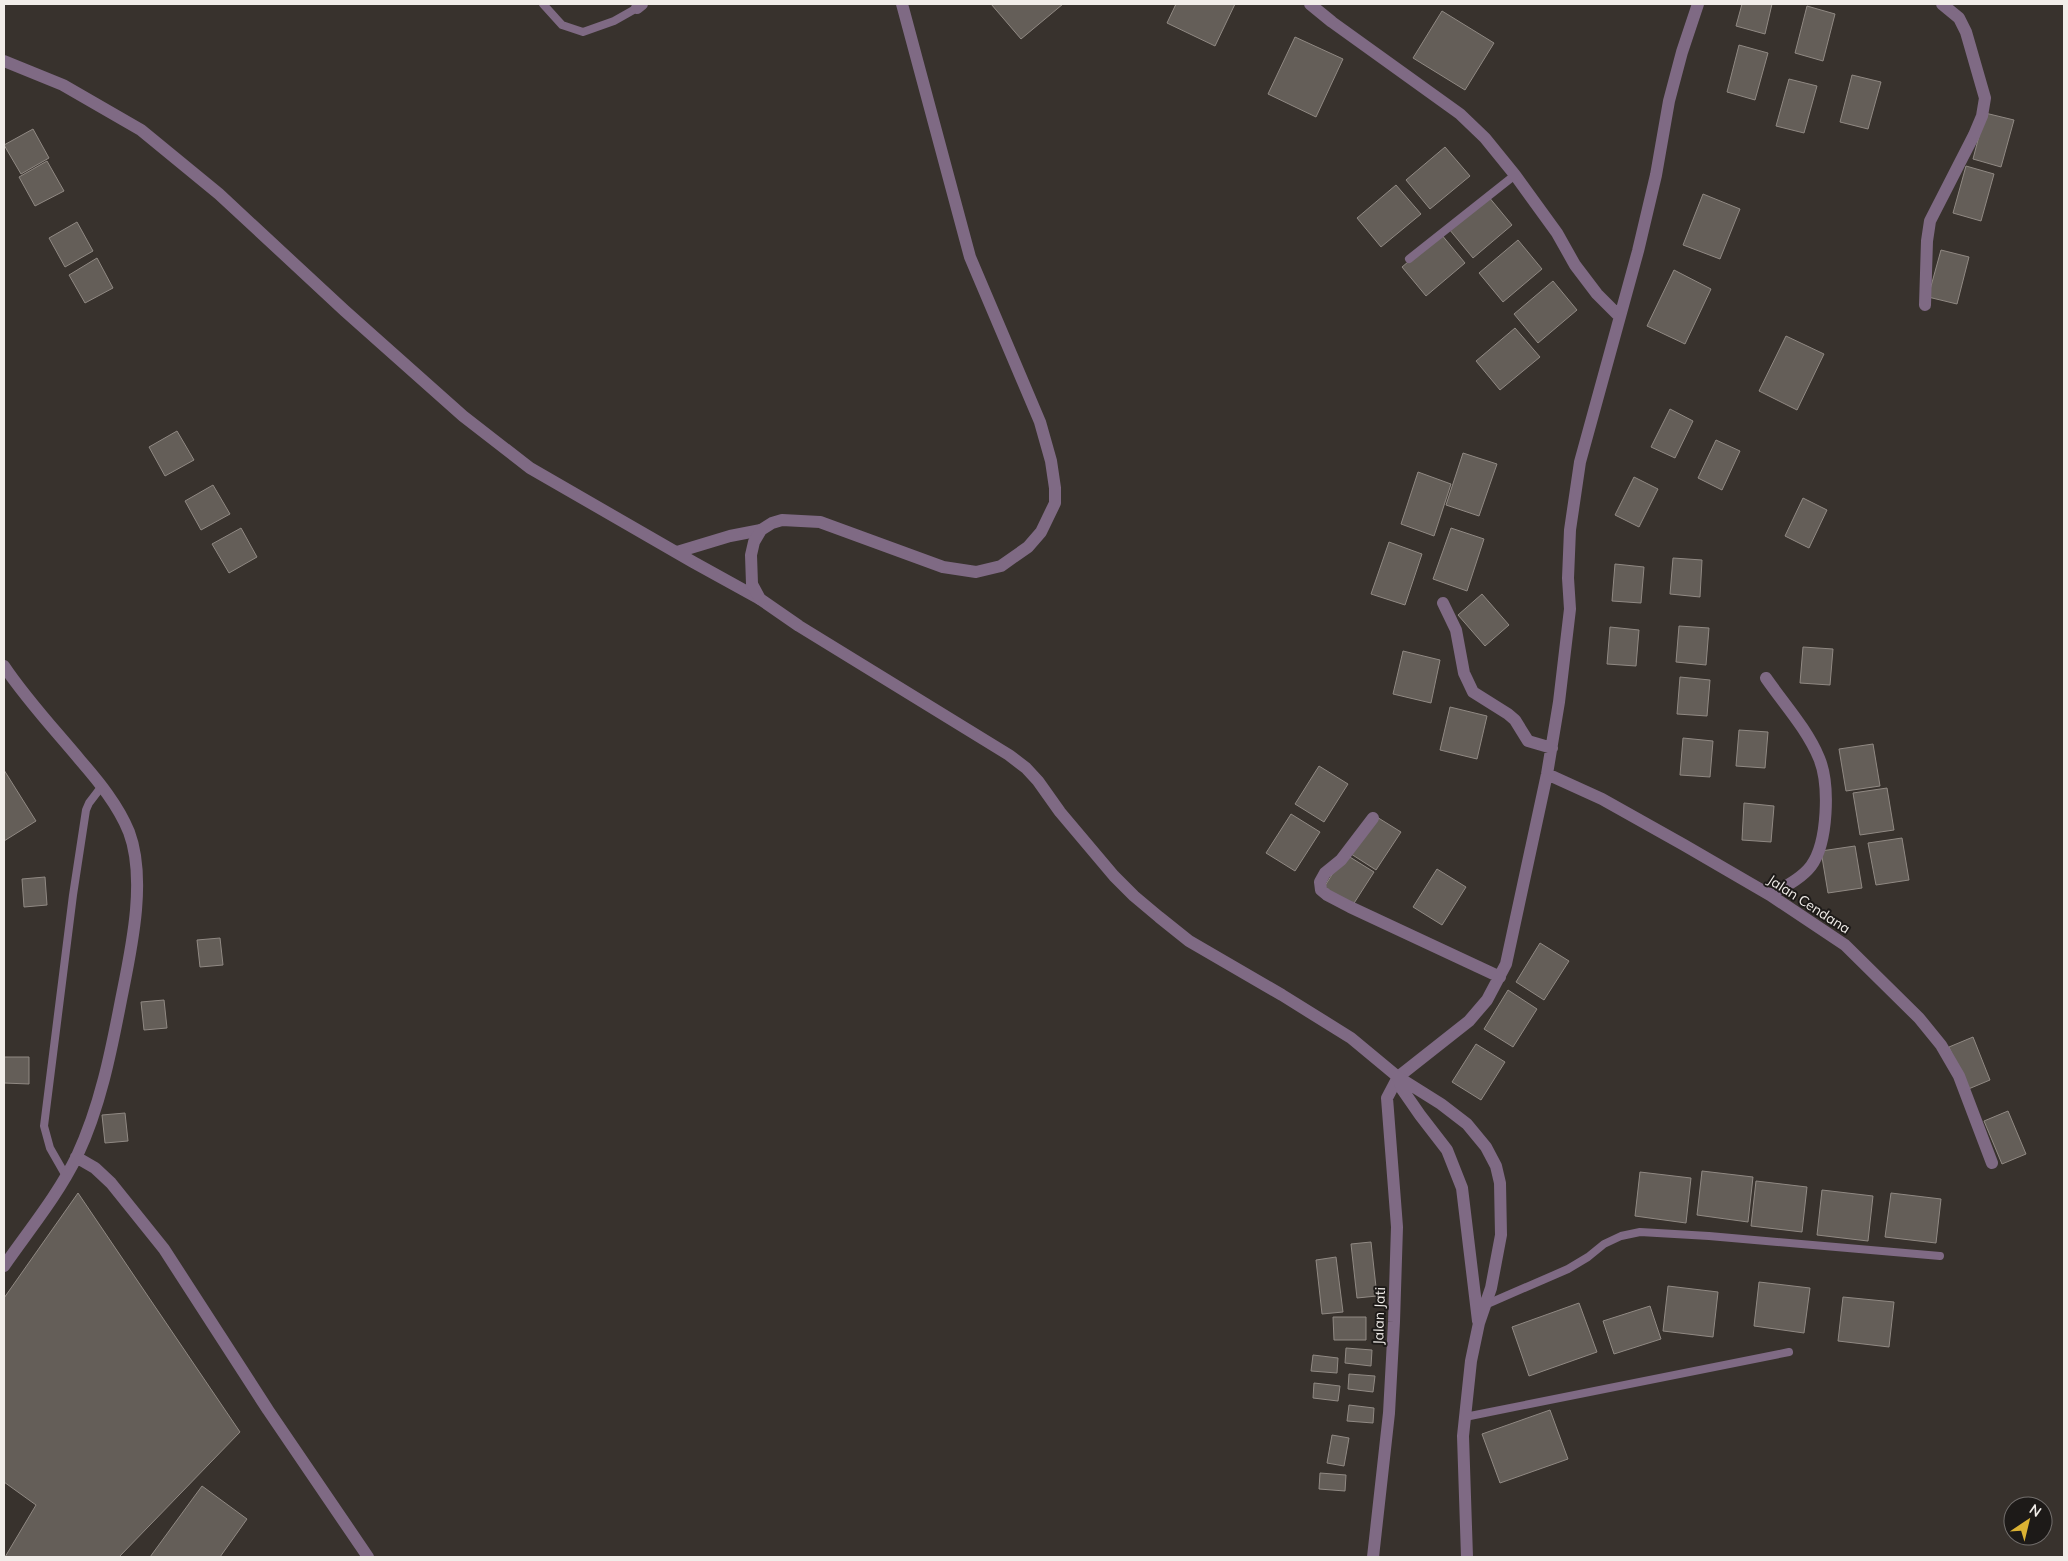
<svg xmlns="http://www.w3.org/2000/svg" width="2068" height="1561" viewBox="0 0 2068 1561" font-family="Mulish,sans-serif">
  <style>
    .building { fill: #645e58; stroke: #908983 }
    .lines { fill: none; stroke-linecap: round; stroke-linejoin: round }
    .service { stroke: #7f6a84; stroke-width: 8 }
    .minor { stroke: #7f6a84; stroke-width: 12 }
    .tertiary { stroke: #7f6a84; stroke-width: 12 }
    .labels { text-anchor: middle; stroke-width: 4; stroke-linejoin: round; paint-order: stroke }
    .street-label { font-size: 14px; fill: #f1ede9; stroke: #1d1a18 }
  </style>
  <rect width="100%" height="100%" fill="#38322d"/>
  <path class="building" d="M991,4H1063L1021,39Z
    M1176,4H1235L1215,46L1167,23Z
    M1742,4H1772L1765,34L1736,26Z
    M1807,6L1835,14L1823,61L1795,53Z
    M1442,11L1494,43L1465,90L1413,58Z
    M1295,37L1343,59L1316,117L1268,94Z
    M1739,45L1768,53L1755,100L1727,92Z
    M1852,75L1881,82L1868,129L1840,122Z
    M1789,79L1817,86L1804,133L1776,126Z
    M1985,113L2014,120L2001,167L1973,159Z
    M33,129L49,158L21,174L4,145Z
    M1445,147L1470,176L1430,209L1406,180Z
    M47,161L64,191L35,206L19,177Z
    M1966,166L1994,174L1981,221L1953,213Z
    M1396,185L1421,214L1381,247L1357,218Z
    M1703,194L1740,209L1720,259L1683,245Z
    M1488,196L1512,225L1473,258L1449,229Z
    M77,222L93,251L65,267L49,238Z
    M1441,234L1465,263L1426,296L1402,267Z
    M1518,240L1542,269L1503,302L1479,273Z
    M1941,250L1969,257L1957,304L1928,297Z
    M97,258L113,288L85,303L69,275Z
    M1674,270L1711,289L1685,344L1647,326Z
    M1553,281L1577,310L1538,343L1514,314Z
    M1515,328L1540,357L1500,390L1476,361Z
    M1786,336L1824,354L1797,410L1759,391Z
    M1670,409L1693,421L1675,458L1651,447Z
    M177,431L194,460L165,476L149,447Z
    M1716,440L1740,451L1722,490L1698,478Z
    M1463,453L1497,464L1479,516L1446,505Z
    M1418,472L1451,484L1434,536L1401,524Z
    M1634,477L1658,489L1639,527L1615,515Z
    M213,485L230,514L201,530L185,501Z
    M1803,498L1827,510L1809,548L1785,536Z
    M241,528L257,557L229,573L212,544Z
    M1451,528L1484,539L1467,591L1433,579Z
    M1389,542L1422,554L1405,605L1371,594Z
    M1673,558L1702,560L1700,597L1670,594Z
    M1615,564L1644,567L1641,603L1612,601Z
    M1482,594L1509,625L1485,646L1458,615Z
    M1679,626L1709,628L1706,665L1676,662Z
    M1610,627L1639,630L1636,666L1607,664Z
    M1803,647L1833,649L1830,685L1800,683Z
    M1403,651L1440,660L1431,703L1393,694Z
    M1680,677L1710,680L1707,716L1677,714Z
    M1450,707L1487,716L1477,759L1440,750Z
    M1739,730L1768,732L1765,768L1736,766Z
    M1683,738L1713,741L1710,777L1680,775Z
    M1873,744L1880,786L1846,791L1839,749Z
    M1319,766L1348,784L1324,822L1295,804Z
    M4,770L36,821L4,841Z
    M1887,788L1894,830L1860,835L1853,793Z
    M1744,803L1774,806L1771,842L1742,840Z
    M1291,814L1320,832L1295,871L1266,853Z
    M1372,814L1401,832L1376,870L1348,852Z
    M1902,838L1909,880L1876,885L1868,843Z
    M1855,846L1862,888L1828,893L1821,851Z
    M1345,854L1374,872L1349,911L1321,892Z
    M1437,869L1466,887L1442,925L1413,907Z
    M45,877L47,905L24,907L22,879Z
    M220,938L223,965L200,967L197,940Z
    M1540,943L1569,961L1544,1000L1516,982Z
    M1508,990L1537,1009L1513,1047L1484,1029Z
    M164,1000L167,1028L144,1030L141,1002Z
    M1973,1037L1990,1080L1966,1090L1949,1047Z
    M1476,1044L1505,1062L1481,1100L1452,1082Z
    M4,1057H29V1084L4,1083Z
    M2008,1111L2026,1154L2002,1164L1984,1121Z
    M125,1113L128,1141L105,1143L102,1115Z
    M1702,1171L1753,1177L1748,1222L1697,1215Z
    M1640,1172L1691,1178L1686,1223L1635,1216Z
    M1756,1181L1807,1187L1802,1232L1751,1226Z
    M1822,1190L1873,1196L1868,1241L1817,1235Z
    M78,1193L240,1432L119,1557H5L36,1505L4,1482V1298Z
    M1891,1193L1941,1199L1936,1243L1885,1237Z
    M1371,1242L1377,1296L1357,1298L1351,1244Z
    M1336,1257L1343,1312L1322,1314L1316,1260Z
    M1759,1282L1810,1288L1804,1333L1754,1326Z
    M1668,1286L1718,1292L1713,1337L1663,1331Z
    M1843,1297L1894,1302L1889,1347L1838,1341Z
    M1579,1303L1597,1352L1529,1376L1512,1327Z
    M1650,1306L1661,1339L1614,1354L1603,1321Z
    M1333,1317H1366V1340H1334Z
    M1346,1348L1372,1350L1371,1366L1345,1363Z
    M1313,1355L1338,1358L1337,1373L1311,1371Z
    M1349,1374L1375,1376L1373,1392L1348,1389Z
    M1314,1383L1340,1386L1338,1401L1313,1398Z
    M1349,1405L1374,1408L1373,1423L1347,1421Z
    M1550,1410L1568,1459L1500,1483L1482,1434Z
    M1332,1435L1349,1438L1344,1466L1327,1463Z
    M1320,1473L1346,1475L1345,1491L1319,1489Z
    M202,1486L247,1519L220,1557H150Z"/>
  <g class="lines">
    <path class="service" d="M543,4L562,25L583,32L614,21L637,8
      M1409,259L1515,175
      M66,1176L50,1148L44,1126L73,895L86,810L89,803L102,786
      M1485,1305L1568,1269L1588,1257L1604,1244L1621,1236L1640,1232L1709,1236L1940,1256
      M1465,1417L1789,1352"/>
    <path class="minor" d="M1310,4L1332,22L1460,114L1485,138L1515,175L1557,233L1575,265L1597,294L1619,316
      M637,8L642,4
      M4,61L63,85L141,130L219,194L345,311L463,416L530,468L693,562L760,599
      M1925,305L1927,241L1930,221L1974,135L1982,116L1985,98L1966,32L1959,18L1942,4
      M677,552L730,536L761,530
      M1443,603L1456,630L1464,673L1473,692L1508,714L1515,720L1528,741L1552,748
      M4,666C26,699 55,730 80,760C99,782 118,805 129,832C147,880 131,950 121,1000C111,1052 100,1107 77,1156C58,1195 29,1230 4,1266
      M1766,678C1784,704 1807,729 1819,758C1830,784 1828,843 1811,866C1801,879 1784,887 1770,895
      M1547,774L1602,799L1684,845L1770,895L1845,945L1919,1018L1941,1045L1959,1076L1992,1163
      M1373,818L1341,860L1325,873L1320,882L1321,890L1327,895L1350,907L1500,977
      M76,1157L95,1168L111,1183L164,1249L268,1410L368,1557
      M1373,1557L1389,1413L1394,1322L1397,1227L1387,1098L1398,1077L1469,1021L1487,1000L1506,964L1547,774L1559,702L1570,609L1568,578L1570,530L1580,462L1638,251L1656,175L1669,101L1682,52L1698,4"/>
    <path class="tertiary" d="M902,4L970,257L1040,422L1051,461L1055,488V503L1041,532L1028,547L1001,566L976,572L943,567L820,522L782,520L772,523L761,530L754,542L751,555L752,584L760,599L799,626L1009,755L1026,768L1038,781L1060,812L1114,876L1134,896L1159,917L1189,941L1282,995L1351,1038L1398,1077L1441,1104L1467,1124L1486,1147L1496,1166L1500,1183L1501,1235L1491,1288L1479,1323L1471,1361L1463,1436L1467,1557
      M1398,1077L1402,1089L1420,1115L1447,1150L1462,1188L1478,1321"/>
  </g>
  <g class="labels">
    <g class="street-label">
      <text transform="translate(1809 904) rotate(33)" y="5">Jalan Cendana</text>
      <text transform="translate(1379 1316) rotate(-88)" y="5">Jalan Jati</text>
    </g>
  </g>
  <rect width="2068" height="1561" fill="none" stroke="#f1ede9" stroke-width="10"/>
  <g transform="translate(2028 1521) rotate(35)"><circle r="24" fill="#1d1a18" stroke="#726e6c"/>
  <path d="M0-4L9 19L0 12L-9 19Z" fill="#dbb233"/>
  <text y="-8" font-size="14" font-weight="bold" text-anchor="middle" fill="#f1ede9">N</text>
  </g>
</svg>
